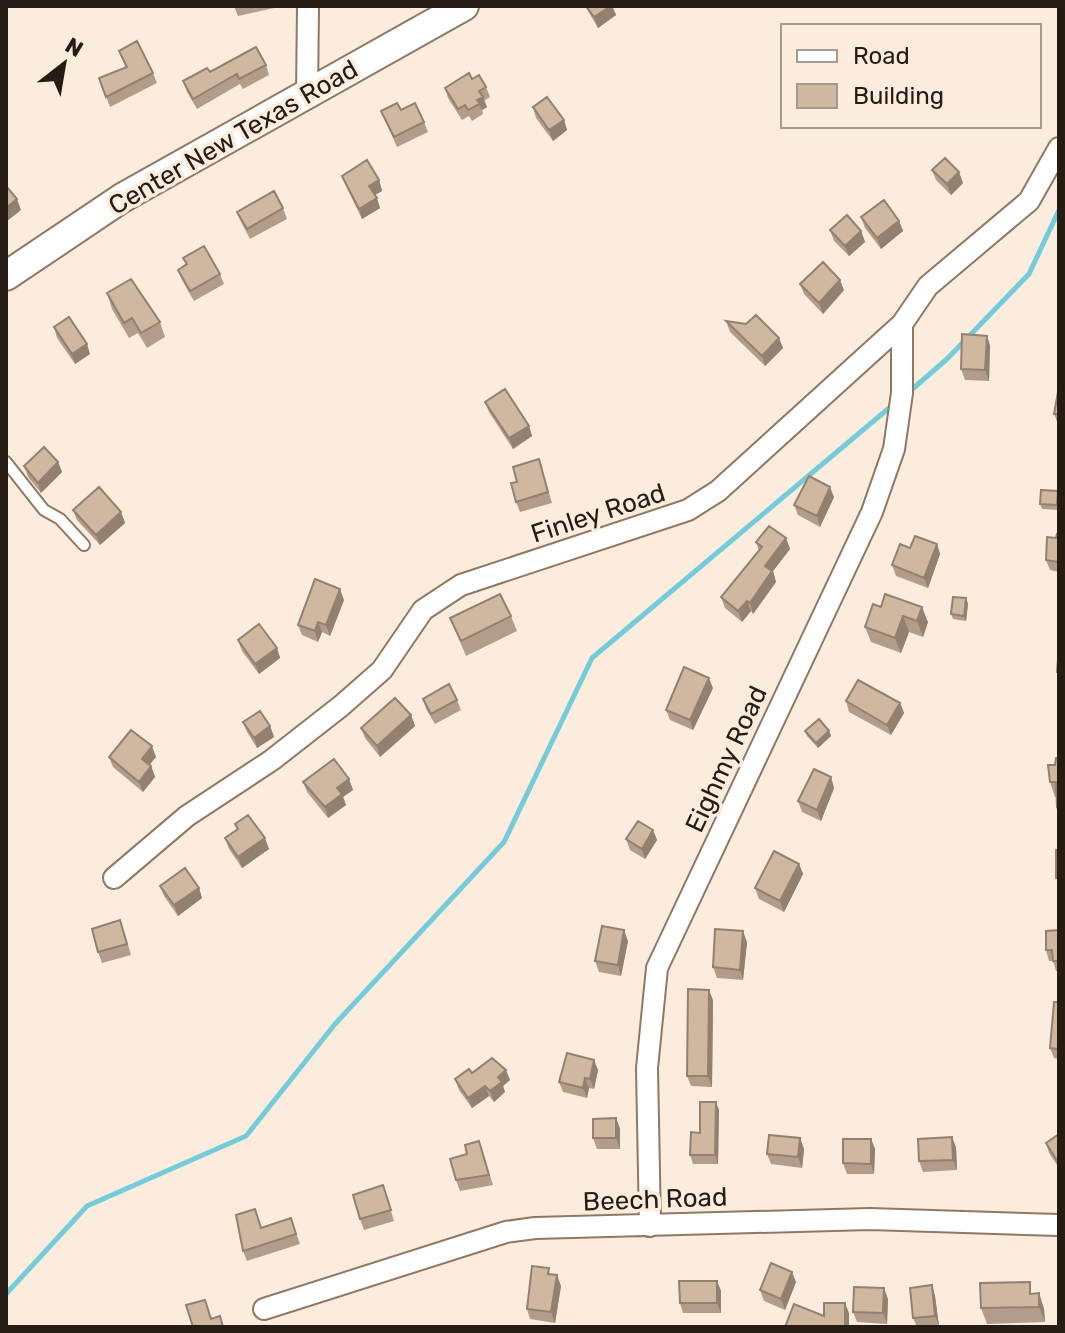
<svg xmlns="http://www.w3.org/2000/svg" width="1065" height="1333" viewBox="0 0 1065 1333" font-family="Rubik,sans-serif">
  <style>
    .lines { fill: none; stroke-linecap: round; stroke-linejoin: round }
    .stream { stroke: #74cbda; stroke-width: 5 }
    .lane-casing { stroke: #907863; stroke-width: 14 }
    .street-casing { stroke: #907863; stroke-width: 24 }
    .secondary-casing { stroke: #907863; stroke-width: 32 }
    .lane { stroke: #fff; stroke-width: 10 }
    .street { stroke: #fff; stroke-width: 20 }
    .secondary { stroke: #fff; stroke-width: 28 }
    .wall { fill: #b39d8a }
    .shaded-wall { fill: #928070 }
    .building { fill: #d0b7a0; stroke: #928070; stroke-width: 2 }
    .labels { text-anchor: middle; stroke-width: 7; stroke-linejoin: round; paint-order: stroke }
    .street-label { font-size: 26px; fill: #261c14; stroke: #fcecde }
  </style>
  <rect width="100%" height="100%" fill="#fcecde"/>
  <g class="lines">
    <path class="stream" d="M909,392L947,359L1029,274L1059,210
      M6,1294L87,1206L246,1136L335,1024L504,842L592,658L895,403"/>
    <g class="lane-casing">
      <path id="lane" d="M6,462L44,510L60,519L84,545"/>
    </g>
    <g class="street-casing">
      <path id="street" d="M307,95L308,6
        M114,878L187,816L272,760L341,706L382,670L423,610L461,585L688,510L718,491L902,324L928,286L1029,201L1059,148
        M650,1226L647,1068L657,968L872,512L894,449L902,393V324
        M264,1309L506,1232L535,1228L870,1219L1059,1225"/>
    </g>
    <g class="secondary-casing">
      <path id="secondary" d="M6,276L122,198L464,6"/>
    </g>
    <use href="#lane" class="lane"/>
    <use href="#street" class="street"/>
    <use href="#secondary" class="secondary"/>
  </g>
  <path class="wall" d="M234,6H273L274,8L238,16Z
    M585,6H612L616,15L598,28Z
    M119,51L153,73L157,83L110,107L99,78L126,68Z
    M266,65L269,75L243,89L240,84L197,109L187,92L183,81L210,72Z
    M472,79L486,87L490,97L484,101L487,107L482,110L483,114L472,121L469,116L462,120L448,98L445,88Z
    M533,107L564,120L567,130L553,141L536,118Z
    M401,110L424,122L428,132L397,147L381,111Z
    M932,170L963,183L951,195L936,180Z
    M342,176L379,180L382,191L375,195L380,208L362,219L346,186Z
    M283,208L287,219L250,239L241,222L237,212Z
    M861,217L899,221L903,231L881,249L865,228Z
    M830,230L861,231L865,242L849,256L834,241Z
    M183,258L220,274L224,284L194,301L182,280L178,270L186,265Z
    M800,284L844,290L823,314L804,294Z
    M107,293L160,322L165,337L147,348L138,333L129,338L112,309Z
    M726,321L779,338L783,348L765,366L730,332Z
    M54,327L90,354L75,364L57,338Z
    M987,336L990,346L989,381L965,380L961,369Z
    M1059,386V427L1054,414Z
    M485,402L529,426L532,436L513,449L489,412Z
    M58,462L62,472L41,493L28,477L24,466Z
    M542,470L552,503L520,512L516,502L517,482Z
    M1059,494V510L1042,509L1040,504Z
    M834,497L820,527L798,515L794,505Z
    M73,510L121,512L125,523L100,545L77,520Z
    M1059,534V572L1050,570L1046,560Z
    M786,538L790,549L773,571L776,582L753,614L751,611L742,622L725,608L721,597L759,551L756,542Z
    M937,544L940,554L928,588L896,576L892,565L910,548Z
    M966,598L968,604L966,621L953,619L951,614Z
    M344,600L330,636L322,632L318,642L302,635L298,625Z
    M873,604L928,622L923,637L909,632L901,653L871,642L865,627Z
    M511,616L517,631L466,656L450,618Z
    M238,640L277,648L280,658L259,674L242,651Z
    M713,688L693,730L670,720L666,710Z
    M423,699L457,700L461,710L435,724L426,709Z
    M846,701L900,703L904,713L891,735L849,712Z
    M411,715L415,726L380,757L365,738L361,728Z
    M243,722L270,726L274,737L257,748L247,732Z
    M805,731H829L831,736L818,748L807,736Z
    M109,757H156L149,765L151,766L155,777L143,792L113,767Z
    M1059,758V812L1057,807V797H1055L1050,782Z
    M831,777L834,788L821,821L802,812L798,801Z
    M349,779L353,790L343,797L346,805L328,818L307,792L303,782Z
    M235,824L269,849L242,868L229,849L225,838L237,830Z
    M653,830L657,840L645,859L630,850L626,839Z
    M799,864L803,874L784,912L759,899L755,888Z
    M160,886L199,888L202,898L178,916L164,896Z
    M1059,930V971H1056L1053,961H1049L1046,950Z
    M124,931L131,955L102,963L98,952Z
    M628,941L621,976L599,972L595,961Z
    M747,942L743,980L717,978L713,967Z
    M713,1000L712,1087L691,1086L687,1076Z
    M1059,1002V1059L1054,1058L1050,1048Z
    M598,1070L594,1089L589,1088L587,1098L563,1092L559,1082Z
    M472,1073L510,1080L503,1086L505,1092L494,1102L489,1096L472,1108L459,1090L455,1079Z
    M719,1110L718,1164H693L690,1155L700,1133Z
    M616,1118L620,1129V1149H597L593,1138Z
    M1059,1134V1168L1049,1153L1046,1143Z
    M800,1138L804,1149L802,1168L771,1164L767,1154Z
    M871,1139L875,1149L874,1174H847L843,1163Z
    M479,1141L493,1185L460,1191L456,1180Z
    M956,1147L957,1170L923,1172L919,1161Z
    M383,1185L394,1221L364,1230L360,1219Z
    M291,1218L300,1244L247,1261L243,1251L261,1228Z
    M717,1281L721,1291V1313H683L680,1303Z
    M796,1282L785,1310L764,1301L760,1290Z
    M932,1285L935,1296L939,1326L917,1327L913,1318Z
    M561,1286L555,1323L530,1319L527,1309Z
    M1039,1293L1044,1309L1045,1322L987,1324L981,1308L1034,1294Z
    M888,1299L887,1324L857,1322L853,1312Z"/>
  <path class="shaded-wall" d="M611,6H612L616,15L598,28L594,17Z
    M483,97L487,107L482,110L477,100Z
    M564,120L567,130L553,141L549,130Z
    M959,172L963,183L951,195L947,184Z
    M379,180L382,191L373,196L369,186Z
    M377,198L380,208L362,219L359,209Z
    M17,199L21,210L6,222V208Z
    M899,221L903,231L881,249L877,238Z
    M861,231L865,242L849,256L845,246Z
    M840,280L844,290L823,314L819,303Z
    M987,336L990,346L989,381L985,370Z
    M779,338L783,348L765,366L762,356Z
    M87,344L90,354L75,364L72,354Z
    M529,426L532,436L513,449L509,438Z
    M58,462L62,472L41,493L38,483Z
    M830,487L834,497L820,527L817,516Z
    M121,512L125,523L100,545L96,535Z
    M786,538L790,549L773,571L776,582L753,614L750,603L765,566Z
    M937,544L940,554L928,588L924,578Z
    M340,589L344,600L330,636L326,625Z
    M966,598L968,604L966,621L964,616Z
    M747,601L751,611L742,622L738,611Z
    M922,607L928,622L923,637L917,621Z
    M903,616L909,632L901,653L895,638Z
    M318,622L322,632L318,642L315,631Z
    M277,648L280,658L259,674L255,664Z
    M709,678L713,688L693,730L690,720Z
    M900,703L904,713L891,735L887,725Z
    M411,715L415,726L380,757L377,746Z
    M270,726L274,737L257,748L254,738Z
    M829,731L831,736L818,748L816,743Z
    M152,746L156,757L146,769L142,759Z
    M151,766L155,777L143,792L139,782Z
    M831,777L834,788L821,821L817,810Z
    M349,779L353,790L343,797L346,805L328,818L325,807L337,788Z
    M653,830L657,840L645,859L642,849Z
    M265,838L269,849L242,868L238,857Z
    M799,864L803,874L784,912L780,901Z
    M199,888L202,898L178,916L174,905Z
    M624,930L628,941L621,976L618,965Z
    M743,931L747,942L743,980L740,970Z
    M709,990L713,1000L712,1087L708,1076Z
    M594,1060L598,1070L594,1089L590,1079Z
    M506,1070L510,1080L503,1086L505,1092L494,1102L490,1091L498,1077Z
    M585,1078L589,1088L587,1098L583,1088Z
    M485,1086L489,1096L472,1108L468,1098Z
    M716,1102L719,1110L718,1164L715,1155Z
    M616,1118L620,1129V1149L616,1138Z
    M952,1137L956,1147L957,1170L953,1160Z
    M800,1138L804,1149L802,1168L798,1157Z
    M871,1139L875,1149L874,1174L871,1164Z
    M792,1272L796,1282L785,1310L781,1299Z
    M557,1275L561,1286L555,1323L551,1312Z
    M717,1281L721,1291V1313L717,1303Z
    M932,1285L935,1296L939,1326L935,1316Z
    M884,1288L888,1299L887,1324L883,1313Z
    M1039,1293L1044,1309L1045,1322L1039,1307Z
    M845,1303L849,1313V1327H846Z"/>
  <path class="building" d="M586,6H611L594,17Z
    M137,41L153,73L106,97L99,78L127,67L119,51Z
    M256,47L266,65L239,79L237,74L193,99L183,81L207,68L210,72Z
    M469,73L472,79L479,75L486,87L479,91L483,97L477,100L480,104L468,110L465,105L458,109L445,88Z
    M547,97L564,120L549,130L533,107Z
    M397,103L401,110L415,103L424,122L394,137L381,111Z
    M945,158L959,172L947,184L932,170Z
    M367,160L379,180L369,186L377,198L359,209L342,176Z
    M6,186L17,199L6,208Z
    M274,191L283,208L247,229L237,212Z
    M884,200L899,221L877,238L861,217Z
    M847,215L861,231L845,246L830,230Z
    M204,246L220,274L190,291L178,270L187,264L183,258Z
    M823,262L840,280L819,303L800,284Z
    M131,279L160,322L141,333L132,318L124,323L107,293Z
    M756,315L779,338L762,356L726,321L746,324Z
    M69,317L87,344L72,354L54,327Z
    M962,334L987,336L985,370L961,369Z
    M1059,386V414H1054Z
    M505,389L529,426L509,438L485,402Z
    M44,447L58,462L38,483L24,466Z
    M539,459L548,492L516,502L511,483L517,482L513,467Z
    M809,476L830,487L817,516L794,505Z
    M99,487L121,512L96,535L73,510Z
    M1041,490L1058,491L1057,505L1040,504Z
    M769,526L786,538L765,566L772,571L750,603L747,601L738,611L721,597L762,547L756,542Z
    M1057,534H1059V562L1046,560L1047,537L1056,538Z
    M915,536L937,544L924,578L892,565L900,544L910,548Z
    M315,579L340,589L326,625L318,622L315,631L298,625Z
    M500,594L511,616L461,641L450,618Z
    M885,594L922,607L917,621L903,616L895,638L865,627L873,604L881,607Z
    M953,597L966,598L964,616L951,614Z
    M259,624L277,648L255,664L238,640Z
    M1059,646V672H1057Z
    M684,667L709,678L690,720L666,710Z
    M858,680L900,703L887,725L846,701Z
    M449,684L457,700L431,714L423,699Z
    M395,698L411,715L377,746L361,728Z
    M260,711L270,726L254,738L243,722Z
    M819,719L829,731L816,743L805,731Z
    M131,730L152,746L142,759L151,766L139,782L109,757Z
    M1056,758H1059V806L1057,807L1056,782H1050L1048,765H1055Z
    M334,759L349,779L337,788L342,794L325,807L303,782Z
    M814,769L831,777L817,810L798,801Z
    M248,815L265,838L238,857L225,838L238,829L235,824Z
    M638,821L653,830L642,849L626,839Z
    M1056,850H1059V878H1056Z
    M774,851L799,864L780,901L755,888Z
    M185,868L199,888L174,905L160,886Z
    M120,920L127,944L98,952L92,929Z
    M602,926L624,930L618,965L595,961Z
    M715,929L743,931L740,970L713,967Z
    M1059,930V961H1053L1052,950H1046V931Z
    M688,989L709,990L708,1076H687Z
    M1054,1002H1059V1049L1050,1048Z
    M567,1053L594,1060L590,1079L585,1078L583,1088L559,1082Z
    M492,1058L506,1070L498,1077L502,1082L490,1091L485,1086L468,1098L455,1079L469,1069L472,1073Z
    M700,1102H716L715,1155H690L691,1132L700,1133Z
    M616,1118V1138H593V1119Z
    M1059,1134V1162H1058L1046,1143Z
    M769,1135L800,1138L798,1157L767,1154Z
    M952,1137L953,1160L919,1161L918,1139Z
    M843,1139H871V1164L843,1163Z
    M479,1141L489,1175L456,1180L450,1159L467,1154L465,1145Z
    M383,1185L391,1210L360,1219L353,1195Z
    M255,1209L261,1228L291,1218L296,1234L243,1251L236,1215Z
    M771,1263L792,1272L781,1299L760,1290Z
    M532,1266L549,1268L548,1274L557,1275L551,1312L527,1309Z
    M679,1281H717V1303H680Z
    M1030,1282V1294L1039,1293V1307L981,1308L980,1283Z
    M932,1285L935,1316L913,1318L910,1288Z
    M854,1287L884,1288L883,1313L853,1312Z
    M205,1300L211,1319L220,1316L223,1327H193L186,1305Z
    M824,1303H845V1325L848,1327H785L794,1304L824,1316Z"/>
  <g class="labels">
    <g class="street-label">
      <text transform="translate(233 137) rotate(-30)" y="9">Center New Texas Road</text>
      <text transform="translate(598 513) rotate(-18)" y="9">Finley Road</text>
      <text transform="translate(726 759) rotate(-65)" y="9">Eighmy Road</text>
      <text transform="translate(655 1199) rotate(-2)" y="9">Beech Road</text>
    </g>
  </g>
  <rect width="1065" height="1333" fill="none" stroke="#261c14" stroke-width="16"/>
  <rect x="781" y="24" width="260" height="104" fill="#fcecde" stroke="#a6998d" stroke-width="2"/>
  <rect x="797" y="50" width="40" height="12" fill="#ffffff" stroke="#a6998d" stroke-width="2"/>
  <text x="853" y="64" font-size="24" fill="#261c14">Road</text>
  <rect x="797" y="84" width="40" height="24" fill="#d0b7a0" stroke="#a6998d" stroke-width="2"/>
  <text x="853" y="104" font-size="24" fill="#261c14">Building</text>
  <g transform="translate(64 64) rotate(31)" stroke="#fcecde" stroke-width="6" paint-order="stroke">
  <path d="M0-6L14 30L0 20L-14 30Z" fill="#261c14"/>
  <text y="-12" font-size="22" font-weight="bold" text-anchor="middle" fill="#261c14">N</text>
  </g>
</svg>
